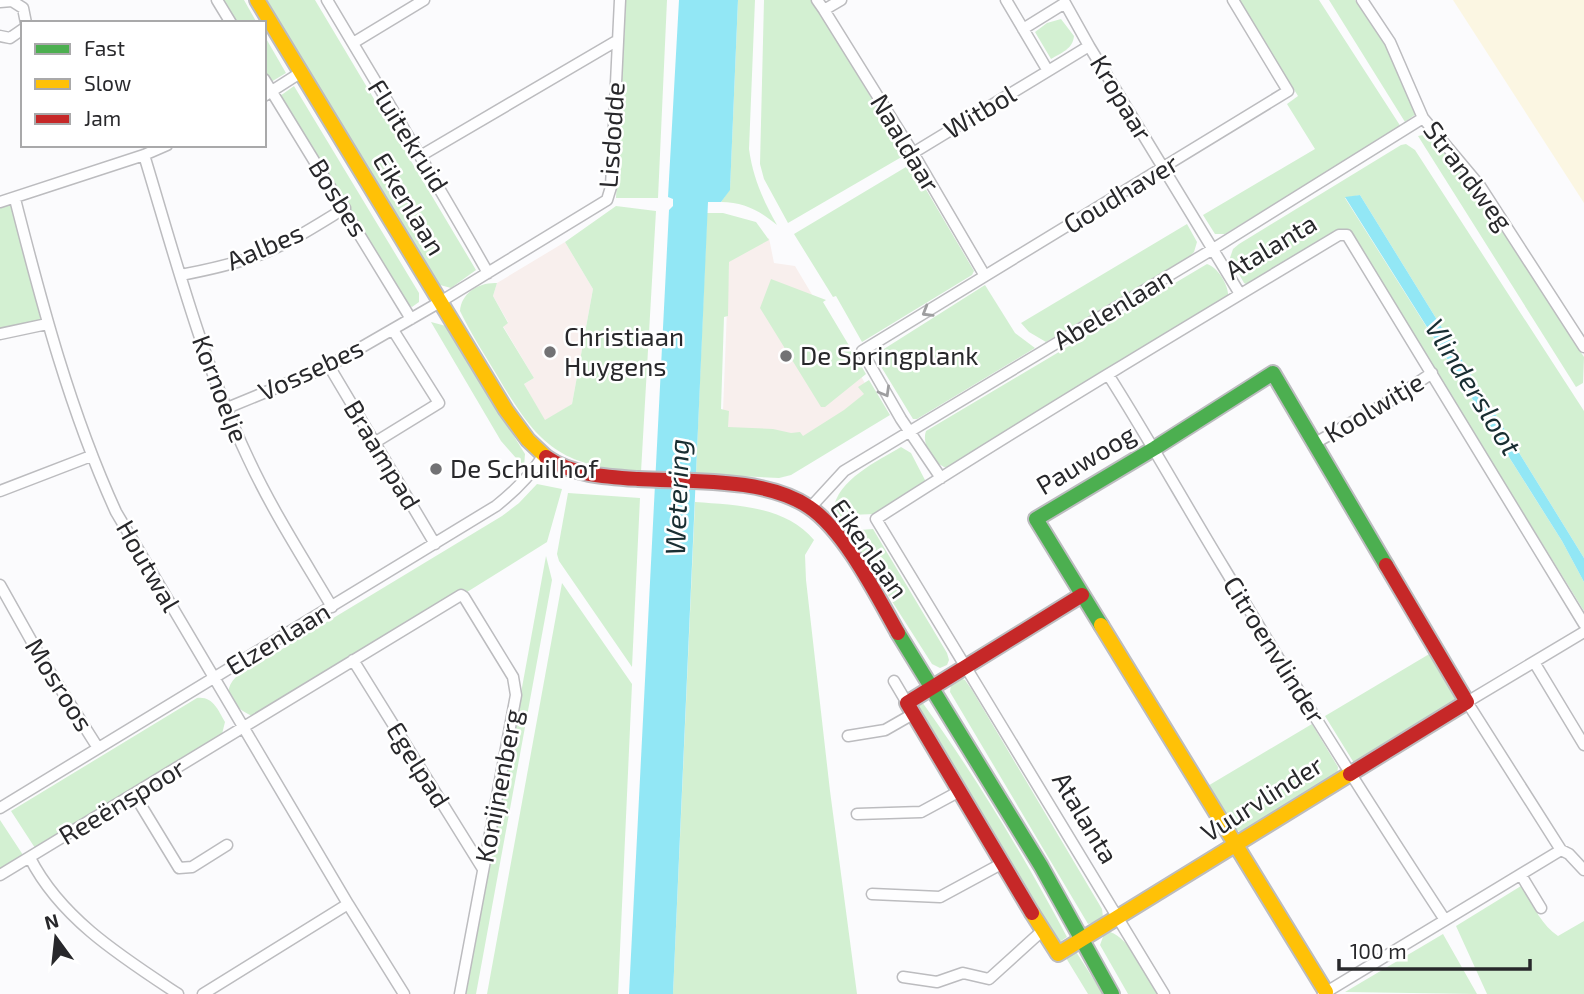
<svg xmlns="http://www.w3.org/2000/svg" width="1584" height="994" viewBox="0 0 1584 994" font-family="'Exo 2',sans-serif">
  <style>
    .education { fill: #f8efed }
    .green { fill: #d3f0d2 }
    .sand { fill: #fbf6e2 }
    .water { fill: #92e7f5 }
    .lines { fill: none; stroke-linecap: round; stroke-linejoin: round }
    .street-casing { stroke: #bcbcbf; stroke-width: 13 }
    .fast-casing { stroke: #bcbcbf; stroke-width: 18 }
    .slow-casing { stroke: #bcbcbf; stroke-width: 18 }
    .jam-casing { stroke: #bcbcbf; stroke-width: 18 }
    .street { stroke: #fefeff; stroke-width: 10 }
    .fast { stroke: #4caf50; stroke-width: 14 }
    .slow { stroke: #ffc107; stroke-width: 14 }
    .jam { stroke: #c62828; stroke-width: 14 }
    .oneway { stroke: #9e9ea0 }
    .poi-dot { fill: #727274; stroke: #fff; stroke-width: 2.5 }
    .labels { text-anchor: middle; stroke-width: 5; stroke-linejoin: round; paint-order: stroke }
    .street-label { font-size: 26px; fill: #28282b; stroke: #fff }
    .poi-label { font-size: 26px; fill: #28282b; stroke: #fff; text-anchor: start }
    .water-label { font-size: 28px; font-style: italic; fill: #192e32; stroke: #fff }
  </style>
  <rect width="100%" height="100%" fill="#fbfbfd"/>
  <path class="education" d="M769,238L774,263L795,266L872,395L808,450L721,461L729,259Z
    M565,242L593,289L572,404L545,421L524,384L534,378L503,326L508,322L493,296L497,283Z"/>
  <path class="green" d="M221,0H244L257,23H235Z
    M267,0H315L476,270L451,288L440,285L340,125Z
    M626,0H667L658,198H616Z
    M738,0H755L749,149C753,178 763,200 777,225C760,211 744,202 721,202L730,189Z
    M764,0H813L905,155L788,223L764,179L760,164Z
    M1239,0H1319L1401,127L1225,234H1215L1203,215L1315,149L1287,104L1298,96Z
    M1329,0H1355L1386,44L1416,114L1405,122Z
    M1061,19L1074,36C1073,49 1061,53 1051,59L1035,32L1047,23Z
    M264,35L286,73L271,82L264,70Z
    M294,86L419,293V302L412,307L406,303L280,96Z
    M1428,134L1477,191L1584,357L1583,383L1576,387L1418,136Z
    M1406,144L1415,150L1584,411V558L1360,195L1345,198L1562,541L1584,582V611L1348,229L1250,286L1244,283L1230,258L1233,249L1239,244L1401,145Z
    M911,164L974,271L972,275L862,342L836,296L833,297L794,234Z
    M15,199L47,324L0,334V202Z
    M616,206L656,211L641,472C556,466 537,443 495,372C483,352 470,332 460,311C461,293 479,282 497,283L493,296L508,323L503,327L534,378L524,384L545,420L572,404L593,289L565,242Z
    M707,213H723L756,222L769,240L729,262L728,316L724,317L721,409L729,411L728,427L773,429L791,433L800,432L803,436L844,410L864,394L858,387L869,380L890,415L791,475L779,478L696,474Z
    M1187,224L1197,242L1194,252L1190,256L1046,342L1029,332L1021,323Z
    M1207,264C1218,267 1230,287 1228,298L948,468C934,466 921,444 926,431Z
    M771,279L826,300L823,302L866,374L825,407H821L760,308Z
    M985,285L1015,333L1035,348L927,413L917,419H913L877,360L876,354Z
    M431,322L446,326L525,454L524,467L501,441Z
    M901,447L911,453L926,482L875,514L849,515L836,519L833,516C832,482 876,462 901,447Z
    M537,484L562,489L547,542L467,592L464,589L252,716C235,708 219,694 236,677L502,516L519,503Z
    M568,493L640,498L632,667L559,561L557,554Z
    M695,502C736,505 786,506 814,540L805,555L806,580L830,791L857,994H673Z
    M873,529L947,653L949,660L947,665L940,668L932,664L847,531Z
    M546,556L552,580L476,994H466Z
    M562,583L632,684L618,994H487Z
    M1431,653L1459,701L1354,763L1325,716Z
    M960,678L965,680L972,690L1102,909L1103,917L1100,921L1088,924L950,692L951,683Z
    M197,698C213,696 218,710 225,722L222,734L35,848L11,811Z
    M922,702C976,777 1024,856 1067,937L1058,943L916,708Z
    M1312,724L1338,767L1337,776L1244,834L1234,829L1206,787Z
    M0,820L23,855L0,869Z
    M1521,886C1532,903 1541,925 1558,936L1584,921V994H1487L1456,926Z
    M1110,932C1130,938 1147,977 1158,994H1128L1100,945L1104,934Z
    M1443,934L1477,994L1345,992Z
    M1073,947L1103,994H1088L1063,953Z"/>
  <path class="sand" d="M1453,0H1584V203Z"/>
  <path class="water" d="M679,0H738L730,190L721,202H708L673,994H629L669,210L673,206V199L668,197Z
    M1360,195L1584,558V582L1562,541L1345,197Z"/>
  <g class="lines">
    <g class="street-casing">
      <path id="street" d="M217,0L231,23
        M327,0C381,91 436,181 488,273
        M817,0L824,10
        M841,0L824,10L913,153L985,276
        M1006,0L1048,71L1089,46L1065,3L1023,29
        M1362,0L1390,42L1423,118L1480,186L1584,347
        M0,2L12,1L23,8L26,23
        M0,36L10,38L23,29
        M353,43L424,0
        M1089,46L1240,294
        M264,79L411,319
        M264,96L300,73
        M913,153L1048,71
        M144,155C175,257 202,361 248,458C272,510 303,558 332,607
        M422,155L618,40
        M15,199C42,305 70,411 116,512L348,904L404,994
        M0,202L144,155L167,145
        M181,275C207,270 234,264 259,255C290,243 317,225 345,208
        M0,334L47,324
        M329,366L435,544
        M1109,376C1149,439 1185,504 1224,568C1295,687 1369,804 1445,920
        M227,408L329,366L440,302L607,200L611,187L620,0
        M374,443L439,403L393,330
        M1315,443L1395,398L1432,373
        M941,478L901,419L862,351L1288,91L1233,0
        M0,491L91,456
        M810,508L844,471L1213,249L1423,118
        M0,585L41,658L98,748
        M353,660L483,869
        M1534,662L1584,745
        M894,681L907,703
        M848,736L885,730L913,714
        M134,794L179,868L192,867L227,845
        M0,808L496,506C515,491 530,476 543,456
        M857,814L921,812L958,792
        M1561,850L1569,854L1584,870
        M30,858C61,919 122,957 178,994
        M0,875L461,595L464,597L513,677L516,695L460,994
        M1521,875L1541,908
        M872,894L940,897L1001,864
        M903,977L937,982L963,973L989,979L1043,930
        M203,994L348,904
        M1164,994L876,519C1029,421 1184,328 1339,235H1347L1584,624
        M1323,994L1561,850L1467,702L1584,632"/>
    </g>
    <g class="fast-casing">
      <path id="fast" d="M1101,625L1036,519L1155,448L1273,373L1386,565
        M898,633L1041,866L1112,994"/>
    </g>
    <g class="slow-casing">
      <path id="slow" d="M257,0L506,410L528,440L546,457
        M1101,625L1326,992
        M1032,913L1058,954L1350,774"/>
    </g>
    <g class="jam-casing">
      <path id="jam" d="M546,457C571,475 607,477 638,479C690,482 765,477 809,507C845,531 877,596 898,633
        M1350,774L1467,702L1386,565
        M1032,913L907,703L1082,595"/>
    </g>
    <use href="#street" class="street"/>
    <use href="#fast" class="fast"/>
    <use href="#slow" class="slow"/>
    <use href="#jam" class="jam"/>
  </g>
  <defs><path id="oneway-chevron" d="M-2-3.5L2.5 0L-2 3.5" fill="none" stroke-width="1.6" stroke-linecap="round" stroke-linejoin="round" transform="scale(1.75)"/></defs>
  <g class="oneway">
    <use href="#oneway-chevron" transform="translate(927 312) rotate(149)"/>
    <use href="#oneway-chevron" transform="translate(885 392) rotate(60)"/>
  </g>
  <g class="poi-dot">
    <circle cx="550" cy="352" r="7"/>
    <circle cx="786" cy="356" r="7"/>
    <circle cx="436" cy="469" r="7"/>
  </g>
  <g class="labels">
    <g class="street-label">
      <text transform="translate(1121 98) rotate(59)" y="9">Kropaar</text>
      <text transform="translate(980 112) rotate(-31)" y="9">Witbol</text>
      <text transform="translate(612 135) rotate(-86)" y="9">Lisdodde</text>
      <text transform="translate(408 136) rotate(58)" y="9">Fluitekruid</text>
      <text transform="translate(905 143) rotate(59)" y="9">Naaldaar</text>
      <text transform="translate(1468 176) rotate(53)" y="9">Strandweg</text>
      <text transform="translate(1121 194) rotate(-31)" y="9">Goudhaver</text>
      <text transform="translate(338 198) rotate(58)" y="9">Bosbes</text>
      <text transform="translate(409 204) rotate(59)" y="9">Eikenlaan</text>
      <text transform="translate(265 247) rotate(-23)" y="9">Aalbes</text>
      <text transform="translate(1271 247) rotate(-31)" y="9">Atalanta</text>
      <text transform="translate(1113 309) rotate(-31)" y="9">Abelenlaan</text>
      <text transform="translate(311 370) rotate(-25)" y="9">Vossebes</text>
      <text transform="translate(220 389) rotate(69)" y="9">Kornoelje</text>
      <text transform="translate(1374 408) rotate(-31)" y="9">Koolwitje</text>
      <text transform="translate(382 455) rotate(59)" y="9">Braampad</text>
      <text transform="translate(1086 460) rotate(-31)" y="9">Pauwoog</text>
      <text transform="translate(869 549) rotate(55)" y="9">Eikenlaan</text>
      <text transform="translate(148 566) rotate(60)" y="9">Houtwal</text>
      <text transform="translate(278 639) rotate(-31)" y="9">Elzenlaan</text>
      <text transform="translate(1274 650) rotate(58)" y="9">Citroenvlinder</text>
      <text transform="translate(59 685) rotate(58)" y="9">Mosroos</text>
      <text transform="translate(418 765) rotate(58)" y="9">Egelpad</text>
      <text transform="translate(499 786) rotate(-79)" y="9">Konijnenberg</text>
      <text transform="translate(1262 799) rotate(-32)" y="9">Vuurvlinder</text>
      <text transform="translate(122 802) rotate(-31)" y="9">Reeënspoor</text>
      <text transform="translate(1085 818) rotate(59)" y="9">Atalanta</text>
    </g>
    <g class="poi-label">
      <text x="564" y="346">Christiaan<tspan x="564" dy="30">Huygens</tspan></text>
      <text x="800" y="365">De Springplank</text>
      <text x="450" y="478">De Schuilhof</text>
    </g>
    <g class="water-label">
      <text transform="translate(1473 387) rotate(58)" y="10">Vlindersloot</text>
      <text transform="translate(677 497) rotate(-88)" y="10">Wetering</text>
    </g>
  </g>
  <rect x="21" y="21" width="245" height="126" fill="#ffffff" stroke="#a9a9aa" stroke-width="2"/>
  <rect x="35" y="44" width="35" height="10" fill="#4caf50" stroke="#a9a9aa" stroke-width="2"/>
  <text x="84" y="56" font-size="21" fill="#28282b">Fast</text>
  <rect x="35" y="79" width="35" height="10" fill="#ffc107" stroke="#a9a9aa" stroke-width="2"/>
  <text x="84" y="91" font-size="21" fill="#28282b">Slow</text>
  <rect x="35" y="114" width="35" height="10" fill="#c62828" stroke="#a9a9aa" stroke-width="2"/>
  <text x="84" y="126" font-size="21" fill="#28282b">Jam</text>
  <g transform="translate(56 938) rotate(345)" stroke="#ffffff" stroke-width="5" paint-order="stroke">
  <path d="M0-5L12 26L0 18L-12 26Z" fill="#28282b"/>
  <text y="-10" font-size="19" font-weight="bold" text-anchor="middle" fill="#28282b">N</text>
  </g>
  <path d="M1339 959v10h191v-10" fill="none" stroke="#28282b" stroke-width="3.5"/>
  <text x="1350" y="959" font-size="21" fill="#28282b" stroke="#ffffff" stroke-width="5" paint-order="stroke">100 m</text>
</svg>
